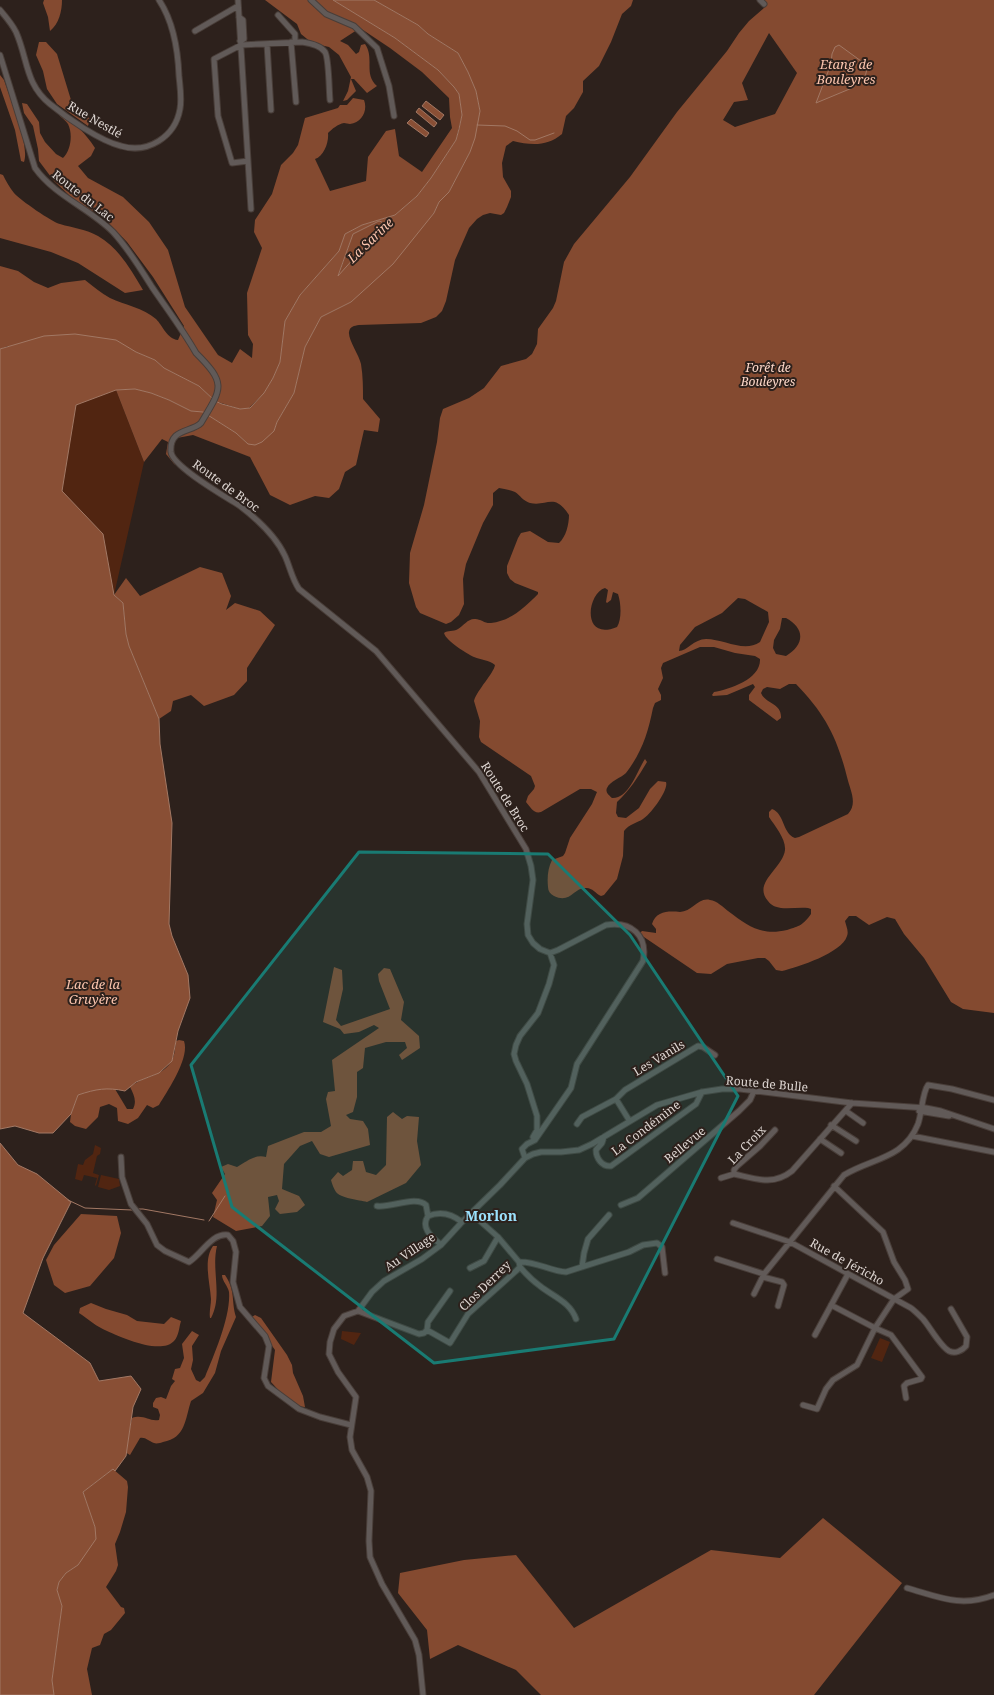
<svg xmlns="http://www.w3.org/2000/svg" width="994" height="1695" viewBox="0 0 994 1695" font-family="'Noto Serif',serif">
  <style>
    .green { fill: #512511 }
    .forest { fill: #844a30; fill-rule: evenodd }
    .water { fill: #894f35; stroke: #a27864; fill-rule: evenodd }
    .lines { fill: none; stroke-linecap: round; stroke-linejoin: round }
    .stream { stroke: #a27864; stroke-width: 1 }
    .minor-casing { stroke: #493e39; stroke-width: 7 }
    .minor { stroke: #615a58; stroke-width: 5 }
    .marked { fill: #197b73; fill-opacity: 0.2; stroke: #197b73; stroke-width: 3; stroke-linejoin: round }
    .labels { text-anchor: middle; stroke-width: 4; stroke-linejoin: round; paint-order: stroke }
    .street-label { font-size: 12px; fill: #ded6d2; stroke: #2d211c }
    .park-label { font-size: 12px; font-style: italic; fill: #fed8c9; stroke: #2d211c }
    .water-label { font-size: 13px; font-style: italic; fill: #fcc5ae; stroke: #2d211c }
    .quarter-label { font-size: 14px; font-weight: bold; fill: #9be1fd; stroke: #2d211c }
  </style>
  <rect width="100%" height="100%" fill="#2d211c"/>
  <path class="green" d="M116,390L144,462L114,595L103,534L62,491L76,405Z
    M95,1145L101,1148L100,1154L97,1156L93,1173L99,1175L96,1186L95,1185L97,1178L84,1175L82,1181L75,1179L78,1164L83,1165L85,1160L93,1154Z
    M101,1175L119,1179L120,1186L109,1190L98,1187Z
    M342,1331L361,1333L354,1345L341,1339Z
    M880,1338L890,1342L882,1362L871,1358Z"/>
  <path class="forest" d="M44,0H62C62,11 59,24 50,31L48,17L43,3Z
    M265,0H333L395,38L438,70L454,87L459,94L462,115L456,140L431,178L417,196L395,215L362,225L345,234L339,251L300,295L285,321L280,362L273,378L264,393L249,408L240,409L215,401L199,386L164,368L155,360L136,352L8,346L0,349V266L18,271L34,282L48,288L61,283L85,280C93,286 101,293 110,298C125,305 143,308 156,319C163,326 167,339 178,340L184,326L153,277L127,242L102,216L82,206L71,197L54,181L39,161L38,149L33,126L24,113L22,103L27,104L39,122L40,133L45,142L56,154L63,158C71,150 73,134 68,124C66,121 62,118 59,115C75,122 86,134 95,148L91,156L78,166L88,178L123,197L149,222L168,250L185,307L218,355L232,363L240,349L252,358L253,344L248,335L247,293L262,248L254,232L255,220L272,194L281,165L293,153L298,145L305,118L338,108L340,105H347L353,98L364,100C368,110 362,123 350,124C348,124 346,123 344,123C338,124 332,129 328,133C329,142 324,156 315,159L330,191L366,181L368,157L386,131L395,129L399,156L422,172L452,128L450,117L449,98L422,72L390,48L360,28L340,41L348,45L356,54L359,52L361,45L365,44C375,58 363,74 377,86L367,93L354,79H351L356,91L347,100L343,101L348,91L351,77L339,55L329,47L312,43L301,34L297,24Z
    M374,0H633L631,6L622,14L611,42L599,66L583,81V92L574,108L566,116L562,134C547,147 530,145 513,141L506,146L502,163L503,177L511,191V197L507,207L504,213L501,215L490,213L483,215L477,219L469,228L455,260L446,301L442,311L436,317L421,323L359,325C354,326 350,326 349,332C348,340 359,355 361,364C363,376 363,388 363,399L380,419L378,432L364,430L356,465L345,472L339,489L329,498L315,496L290,505L270,495L250,457L193,435L177,438L172,444L170,452L175,465L166,454L168,442L162,439L144,462L116,390L135,389L151,393L169,400L191,411L203,412L236,433L248,444L274,431L277,422L294,393L305,347L321,317L351,302L434,213L439,202L449,192L470,152L480,111L476,91L468,72L458,53L428,34L418,25Z
    M761,0H994V1013L963,1009L951,1002L924,958L904,934L895,919L887,917L869,925L856,916H849L845,921C846,926 849,931 847,936C842,953 798,967 782,971L776,970L769,961L765,958H758L727,964L711,974L697,973L641,935L640,933L642,931L656,933V929L652,924C656,911 668,911 680,912C692,912 698,897 710,900C717,901 723,907 728,911C748,926 761,936 787,930C800,926 803,925 811,914V909L808,908C799,907 790,909 781,908C775,907 771,905 768,901C752,883 783,868 785,850C786,839 775,826 769,817V812L772,809C785,814 782,833 795,838L799,837L848,814C858,803 850,790 847,777C837,737 825,714 796,684H789L780,689L767,687L763,689L761,693C765,704 782,703 781,718L777,721L749,700V695L755,687L753,684L727,695L713,696L712,695L714,692C730,689 761,679 760,659L755,656L735,653L714,647H700L663,663L661,668L663,678L658,689L661,695V700L655,703L653,708C648,733 642,752 626,773C621,778 610,781 607,788C605,792 609,795 612,798C629,799 637,771 645,759L647,762C638,777 630,790 617,802L616,813L618,817L626,818L639,808L650,789L658,781L666,782C669,790 650,815 643,819C637,823 629,824 624,831L623,856L617,879L604,895L601,896C595,893 592,887 585,888C574,888 570,904 554,896C550,894 548,891 548,887C547,877 548,868 552,860L563,856L565,853L570,838L592,804L597,792L591,789H580L541,812C534,814 531,808 526,802L528,796L534,789L535,786L531,776L481,742L479,737L480,721L474,701C477,690 494,673 495,665C489,660 481,660 474,657C466,653 446,641 444,633C448,630 453,632 458,629C463,626 468,619 474,619C480,618 485,624 491,623C511,621 525,607 538,594V592L515,583L510,579L507,573V566L518,538L521,533L530,531L548,542L559,543C566,537 569,524 569,515C554,492 547,507 530,503C523,501 520,495 515,492C510,490 504,489 499,488L493,493V505L483,523L466,564L463,579L464,604L459,615L451,622L446,624L420,613L416,607L409,583L410,553L424,505L437,442L440,418L443,409L469,398L484,388L501,366L526,359L532,354L537,344L538,329L553,308L556,301L564,262L574,244L630,177L677,112L727,51L739,33L749,21L765,7V5ZM769,33L797,73L775,114L735,127L723,120L734,102L748,100L742,83ZM605,588L608,590L606,602L607,603L611,600L613,592L618,594C621,603 622,619 617,627C581,642 587,593 605,588ZM738,598L745,599L768,612L769,622L760,642C744,653 724,639 706,639C694,639 687,651 679,651L680,645L695,627L722,613ZM782,618H786C806,629 804,645 786,656L776,654L773,648L774,640L780,629Z
    M39,42H46L57,54L71,100L79,107L90,119L88,126L57,104L47,89L43,71L36,55Z
    M0,75L4,80C10,98 30,145 24,162L21,161L15,130L0,87Z
    M0,174L3,175C6,181 10,188 14,193C20,200 52,222 60,224C73,228 86,229 98,236C119,248 131,270 143,290L125,293L78,263L51,252L0,238Z
    M379,221L382,222L381,228L338,277L353,234Z
    M200,567L222,573L231,596L226,610L235,603L260,611L275,625L247,668V681L234,695L204,706L191,695L173,701L171,711L159,719L129,646L126,634L123,603L114,595L126,578L140,596Z
    M334,967L342,970L343,989L336,1020L341,1026L390,1009L379,981L378,974L384,968L390,969L404,1002L401,1020L419,1036L420,1048L402,1060L399,1055L407,1048L405,1042H386L365,1048L363,1068L357,1072V1097L353,1112L346,1115L350,1119L363,1121L368,1129L370,1145L329,1157L320,1154L312,1141L300,1146L284,1164L282,1189L299,1196L305,1205L297,1212L280,1214L275,1209L279,1201L277,1195L268,1197L270,1216L262,1226L236,1231L213,1217L217,1200L212,1193L225,1174L221,1167L228,1164L237,1167C247,1161 255,1154 266,1157L268,1146L304,1132H321L331,1126L326,1099L328,1092L335,1091L332,1060L379,1028L374,1025L359,1032L344,1034L340,1029L323,1022Z
    M179,1040L184,1041C190,1058 168,1090 159,1105L153,1108L147,1105L138,1118L128,1124L118,1121L117,1108L109,1104L100,1107L98,1117L86,1129L75,1126L70,1122L71,1114L78,1095L98,1088L115,1089L127,1109H133C137,1101 134,1095 130,1087C142,1076 164,1077 172,1060C175,1055 175,1047 176,1041Z
    M393,1112L402,1119L407,1116L419,1117L417,1141L421,1165L406,1183L367,1202C359,1200 340,1198 336,1192C334,1189 332,1184 331,1180L338,1172L343,1176L352,1170L353,1161H363L366,1172L376,1175L386,1165L387,1117Z
    M81,1214L117,1216L121,1233L114,1258L90,1286L65,1293L54,1285L46,1260L54,1245Z
    M213,1246H217C211,1270 223,1296 211,1318H210C209,1312 211,1305 211,1299C210,1283 203,1260 213,1246Z
    M222,1275H225C236,1291 231,1301 236,1317L221,1351L215,1373L203,1393L191,1401C185,1419 186,1438 163,1442C161,1443 156,1444 154,1443C148,1441 146,1437 140,1438L130,1455L125,1452L132,1418C144,1414 149,1422 159,1420L160,1415L158,1409L153,1407V1403L156,1398L161,1397L166,1399L171,1386L175,1381L172,1379L175,1369L180,1368L184,1358L182,1344L192,1331L199,1335L192,1346L193,1360L191,1369L196,1380L200,1382L205,1377C214,1355 231,1316 229,1292C228,1286 222,1281 222,1275Z
    M91,1303L106,1309L127,1315L137,1321L164,1324L171,1317L181,1321C179,1327 179,1336 174,1341C161,1355 122,1338 107,1331C97,1327 88,1319 79,1313L80,1308Z
    M255,1315L261,1318L287,1355L292,1365L293,1373L303,1396L305,1407C289,1406 281,1392 271,1382L275,1350L252,1317Z
    M113,1469L127,1481L128,1487L126,1512L120,1532L115,1544L118,1565L116,1571L106,1587L121,1607L124,1608L125,1613L111,1630L104,1634L100,1645L92,1648L87,1669L92,1695H54L52,1680L62,1606L57,1591L59,1582L66,1573L78,1565L95,1527L83,1492Z
    M823,1518L902,1583L814,1695H541L516,1670L458,1645L430,1659L427,1630L398,1593L400,1573L464,1560L516,1555L574,1628L711,1550L780,1558Z"/>
  <path class="water" d="M333,0H374L418,25L428,34L458,53L468,72L476,91L480,111L475,138L470,152L449,192L439,202L434,213L393,264L351,302L321,317L305,347L294,393L277,422L274,431L262,442L255,445L248,444L236,433L203,412L191,411L169,400L151,393L135,389L116,390L76,405L62,491L103,534L114,595L123,603L126,634L129,646L159,719L160,744L172,823L169,924L172,936L188,975L190,998L178,1031L172,1061L159,1073L136,1082L125,1091C107,1087 96,1089 78,1095L71,1114L53,1133H39L15,1126L0,1129V349L44,336L75,334L116,340L136,352L155,360L164,368L199,386L215,401L222,404L240,409L250,408L264,393L273,378L280,362L285,321L300,295L339,251L345,234L362,225L395,215L417,196L431,178L456,140L459,129L462,115L459,94L454,87L438,70L395,38ZM379,221L382,222L381,228L338,276L353,234Z
    M839,45L861,61L867,69L865,77L852,88L816,103L831,64L832,54L835,47Z
    M426,101L444,115L440,120L422,106Z
    M419,108L437,123L434,127L416,112Z
    M411,119L429,133L426,137L407,123Z
    M0,1143L18,1165L37,1174L71,1202L43,1258L23,1313L90,1363L99,1381L131,1376L141,1389L133,1407L126,1456L115,1471L113,1469L83,1492L95,1527L96,1539L78,1565L66,1573L59,1582L57,1590L62,1606L52,1680L54,1695H0Z"/>
  <g class="lines">
    <path class="stream" d="M477,125L505,126L517,131L530,140H535L554,133
      M68,1200L85,1208L132,1210
      M139,1209H143L204,1220
      M209,1221L225,1196"/>
    <g class="minor-casing">
      <path id="minor" d="M238,0L251,209
        M311,0L326,14L354,26L377,48L389,86L394,116
        M760,0L764,4
        M0,10C6,17 12,24 16,32C28,59 25,84 50,104C67,118 100,141 121,146C148,154 175,137 180,109C182,98 180,87 179,76C178,51 173,21 159,0
        M278,15L295,34V42
        M239,17L243,20L244,39L240,41
        M195,31L238,6
        M291,42L296,102
        M267,44L271,110
        M0,55L35,168C55,196 89,208 113,232C128,248 140,268 152,287C167,309 183,330 196,353C227,384 222,388 201,423C191,433 169,428 171,452C173,467 226,497 240,506C257,519 276,536 285,556C290,567 292,579 299,589L376,651L479,772L526,849L531,866L533,880L527,924L528,935L533,943L540,949L550,953L558,950L606,925C631,921 648,935 643,961L577,1064L571,1088L535,1140L527,1144L522,1149L525,1158
        M248,161L232,163L218,116L214,59L241,45L302,42C309,43 321,46 325,52C329,58 329,91 330,100
        M846,1111L863,1123
        M919,1111L949,1116
        M629,1120L616,1099L625,1090L698,1046L703,1047L715,1055
        M577,1124L582,1117L616,1099
        M831,1125L856,1141
        M775,1130L760,1146L737,1166L734,1170V1174C756,1179 773,1186 792,1171L852,1103
        M912,1136L994,1152
        M533,1137L537,1130V1116L527,1084L516,1061L514,1054L516,1045L520,1036L538,1013L549,984L554,965L550,953
        M604,1137L602,1143L596,1150C596,1158 602,1167 611,1166L696,1104L702,1092
        M820,1139L841,1153
        M121,1157L122,1177L131,1204L147,1224L157,1245L165,1251L189,1262C202,1254 211,1233 228,1235L233,1241L236,1252L233,1282L240,1307L265,1336L269,1346L264,1378L268,1386L299,1409L320,1417L351,1425
        M721,1178L734,1174
        M834,1186L883,1232L894,1262L905,1280L908,1289L894,1299L875,1328L891,1335L922,1377L921,1379L907,1383L904,1386L906,1398
        M621,1205L638,1198L739,1111L750,1100L754,1091
        M377,1206C391,1208 416,1195 426,1205L428,1216
        M471,1213L498,1237L519,1262C535,1261 550,1271 566,1272L629,1252L643,1245L657,1243L662,1247L665,1273
        M733,1223L790,1242L911,1308C915,1311 919,1315 923,1319C930,1327 940,1346 949,1351C955,1354 962,1351 966,1346L967,1337L951,1309
        M441,1245C432,1237 420,1228 428,1216C440,1211 452,1214 462,1222
        M717,1259L764,1274
        M520,1267C526,1274 533,1281 540,1286C554,1297 570,1302 576,1319
        M582,1267L584,1253L588,1239L609,1215
        M470,1268L484,1261L498,1237
        M763,1277L782,1282L784,1285L778,1306
        M754,1294L764,1274L844,1175C872,1158 904,1159 918,1124C922,1113 922,1093 928,1085L952,1089L994,1100
        M358,1311L419,1334L424,1333L427,1330L450,1343L468,1314L516,1271L520,1267L519,1262
        M427,1330L428,1322L450,1291
        M815,1335L848,1274
        M803,1405L817,1409L826,1389L833,1380L857,1365L875,1328L831,1305
        M907,1588C939,1597 961,1608 994,1595
        M423,1695L419,1655L415,1640L382,1584L370,1557L369,1541L371,1491L367,1477L352,1450L350,1437L356,1397L338,1372L329,1354L330,1342L334,1329L344,1316L358,1311L372,1292L384,1281L422,1259L441,1245L462,1222L500,1185L525,1158L533,1154L541,1152H561L579,1150L592,1144L657,1105L702,1092L722,1089H740L852,1103L926,1108L941,1111L994,1129"/>
    </g>
    <use href="#minor" class="minor"/>
  </g>
  <path class="marked" d="M359,852L548,854L630,935L738,1096L614,1339L434,1363L232,1207L191,1065Z"/>
  <g class="labels">
    <g class="street-label">
      <text transform="translate(95 120) rotate(30)" y="4">Rue Nestlé</text>
      <text transform="translate(83 196) rotate(38)" y="4">Route du Lac</text>
      <text transform="translate(226 486) rotate(36)" y="4">Route de Broc</text>
      <text transform="translate(505 797) rotate(58)" y="4">Route de Broc</text>
      <text transform="translate(659 1058) rotate(-31)" y="4">Les Vanils</text>
      <text transform="translate(767 1084) rotate(5)" y="4">Route de Bulle</text>
      <text transform="translate(646 1128) rotate(-37)" y="4">La Condémine</text>
      <text transform="translate(685 1145) rotate(-40)" y="4">Bellevue</text>
      <text transform="translate(747 1145) rotate(-46)" y="4">La Croix</text>
      <text transform="translate(410 1252) rotate(-34)" y="4">Au Village</text>
      <text transform="translate(847 1262) rotate(29)" y="4">Rue de Jéricho</text>
      <text transform="translate(485 1286) rotate(-44)" y="4">Clos Derrey</text>
    </g>
    <g class="park-label">
      <text x="768" y="372">Forêt de<tspan x="768" dy="14">Bouleyres</tspan></text>
    </g>
    <g class="water-label">
      <text x="846" y="69">Etang de<tspan x="846" dy="15">Bouleyres</tspan></text>
      <text transform="translate(370 240) rotate(-44)" y="5">La Sarine</text>
      <text x="93" y="989">Lac de la<tspan x="93" dy="15">Gruyère</tspan></text>
    </g>
    <g class="quarter-label">
      <text x="491" y="1221">Morlon</text>
    </g>
  </g>
</svg>
